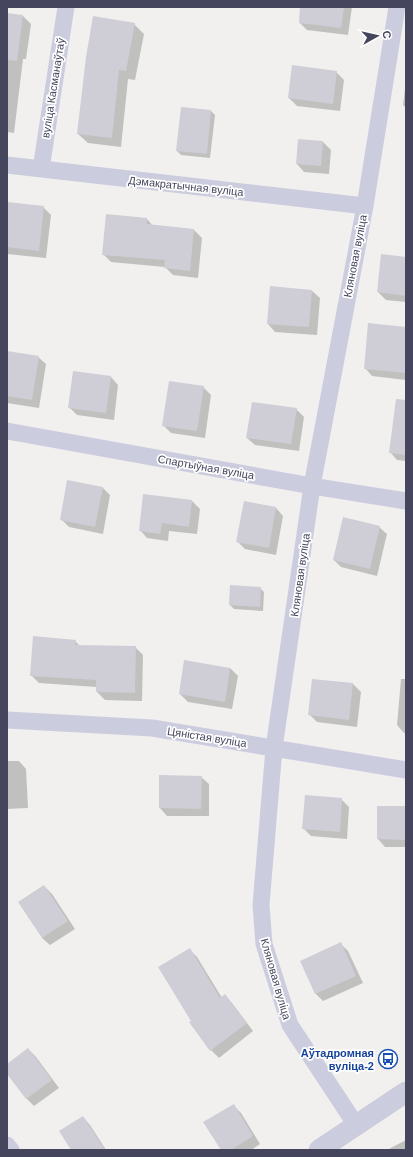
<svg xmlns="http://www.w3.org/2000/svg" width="413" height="1157" viewBox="0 0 413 1157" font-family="Arial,sans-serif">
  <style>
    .shadow { fill: #0003 }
    .building { fill: #cfcdd6 }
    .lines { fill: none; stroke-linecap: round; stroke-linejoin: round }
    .minor { stroke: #ccccdf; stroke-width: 17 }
    .tertiary { stroke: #ccccdf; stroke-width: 21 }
    .labels { text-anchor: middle; stroke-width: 3.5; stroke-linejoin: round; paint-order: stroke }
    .street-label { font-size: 11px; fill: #45455d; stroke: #fff }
    .transit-label { font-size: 11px; font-weight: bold; fill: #164399; stroke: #fff; text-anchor: end }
  </style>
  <rect width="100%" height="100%" fill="#f1f0ee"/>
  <path class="shadow" d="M301,7H352L348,35L307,30L300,23Z
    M7,14L23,16L31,24L26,59H23L14,133L7,132Z
    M134,24L144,34L135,80L128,79L121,147L88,143L78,134Z
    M336,72L344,80L340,111L297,106L289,98Z
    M406,81V108L403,105Z
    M211,111L215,115L210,158L181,155L177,151Z
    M299,140L323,142L331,150L329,174L304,172L297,164Z
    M7,203L43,207L51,215L46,258L7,254Z
    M147,219L153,226L194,230L202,238L198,278L173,275L165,267L111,262L103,254Z
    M406,258V302L386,300L378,292Z
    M312,291L320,298L317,335L275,332L268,324Z
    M406,328V380L372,376L365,368Z
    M7,352L38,357L46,364L39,408L7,403Z
    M111,377L118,385L114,420L77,415L69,407Z
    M203,387L211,395L205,438L171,433L163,425Z
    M296,409L304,417L299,451L255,445L247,438Z
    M406,424V461L397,460L390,452Z
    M103,488L110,495L103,534L69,527L61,519Z
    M192,501L200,509L197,534L169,531L168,541L147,538L140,530Z
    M276,508L283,516L276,555L245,549L238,542Z
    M379,527L387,534L377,576L341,567L334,560Z
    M260,588L264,592L263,611L234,609L230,605Z
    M75,641L80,646L135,647L143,655L142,701L105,700L97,692V687L39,683L31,675Z
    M230,668L238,676L232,709L188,702L180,694Z
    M401,679H406V733H404L397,725Z
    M313,680L353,684L361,692L357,727L317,722L309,714Z
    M7,761H19L26,769L28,808L7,809Z
    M201,777L209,784V816H167L160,808Z
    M341,799L349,807L347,839L311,836L303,828Z
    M406,807V847H385L378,839Z
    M44,886L52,894L75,929L50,945L42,938Z
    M341,944L348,951L363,983L323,1001L315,993Z
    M189,949L197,957L222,998L225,996L232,1003L253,1031L219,1058L211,1050L192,1021Z
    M28,1049L36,1057L59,1088L34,1106L26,1098L7,1072V1065Z
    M233,1105L241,1113L260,1144L251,1150H222Z
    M83,1117L90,1125L106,1150H72Z
    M406,1140V1150H387Z"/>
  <path class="building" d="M300,7H344L341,28L299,23Z
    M7,13L23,15L17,61L7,60Z
    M93,16L135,23L126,71L119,70L112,138L77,134L86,57Z
    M292,65L337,71L333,104L288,98Z
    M181,107L211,110L207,154L176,151Z
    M298,139L323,141L321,166L296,164Z
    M7,202L44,206L39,251L7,247Z
    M106,214L147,218V224L194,229L190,271L164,268L165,260L102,255Z
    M381,254L406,257V296L377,292Z
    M270,286L312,290L309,327L267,324Z
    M368,323L406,327V373L364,369Z
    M7,351L39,356L32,400L7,396Z
    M73,371L111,376L106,413L68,408Z
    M169,381L204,386L197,431L162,426Z
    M396,399L406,400V455L389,453Z
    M252,402L297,408L291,444L246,438Z
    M67,480L103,487L95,527L60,520Z
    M143,494L192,500L189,527L162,523L160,534L139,531Z
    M244,501L276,507L269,548L236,542Z
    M343,517L380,526L370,569L333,560Z
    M230,585L261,587L260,607L229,605Z
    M33,636L76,640L75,645L136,646L135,693L96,692V680L30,676Z
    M184,660L230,668L225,702L179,694Z
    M312,679L353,683L349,720L308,715Z
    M159,775L202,776L201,809L159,808Z
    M305,795L342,798L340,832L302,829Z
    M377,806H406V840L377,839Z
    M44,885L68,921L42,938L18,902Z
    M341,942L356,976L315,994L300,961Z
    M190,948L220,998L225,994L247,1023L210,1051L189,1022L191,1021L158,967Z
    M28,1048L52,1080L26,1099L7,1074V1064Z
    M234,1104L253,1136L231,1150H221L203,1122Z
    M83,1116L105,1150H71L59,1131Z"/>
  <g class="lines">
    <path class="minor" d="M7,165L365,206
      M41,169L66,7
      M7,431L312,486L406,501
      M7,720L152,728L406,770
      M356,1125L290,1025L264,944L261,905L274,748L312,486L365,206L397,7
      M7,1145L11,1150"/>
    <path class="tertiary" d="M319,1150L406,1092"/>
  </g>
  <defs>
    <g id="bus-ring" transform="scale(1)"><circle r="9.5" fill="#fff" stroke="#1a4fb4" stroke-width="1.5"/><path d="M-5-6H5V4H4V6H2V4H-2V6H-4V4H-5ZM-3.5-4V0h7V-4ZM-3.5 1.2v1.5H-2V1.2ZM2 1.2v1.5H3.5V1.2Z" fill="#1a4fb4"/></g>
  </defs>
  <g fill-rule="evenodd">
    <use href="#bus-ring" x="388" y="1059"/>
  </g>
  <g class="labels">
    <g class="street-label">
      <text transform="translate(53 88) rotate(-81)" y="4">вуліца Касманаўтаў</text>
      <text transform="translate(186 186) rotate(6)" y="4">Дэмакратычная вуліца</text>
      <text transform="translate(355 256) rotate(-79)" y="4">Кляновая вуліца</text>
      <text transform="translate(206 467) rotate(10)" y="4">Спартыўная вуліца</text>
      <text transform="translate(300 575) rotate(-82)" y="4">Кляновая вуліца</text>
      <text transform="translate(207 737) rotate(9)" y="4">Цяністая вуліца</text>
      <text transform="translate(276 979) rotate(74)" y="4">Кляновая вуліца</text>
    </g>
    <g class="transit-label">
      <text x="374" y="1057">Аўтадромная<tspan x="374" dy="13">вуліца-2</tspan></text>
    </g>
  </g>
  <rect width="413" height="1157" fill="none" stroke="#45455d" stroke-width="16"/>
  <g transform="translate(377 36) rotate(82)" stroke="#ffffff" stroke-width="3" paint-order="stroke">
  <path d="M0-3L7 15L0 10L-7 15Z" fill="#45455d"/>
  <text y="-6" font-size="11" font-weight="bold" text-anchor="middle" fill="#45455d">С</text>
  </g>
</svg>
